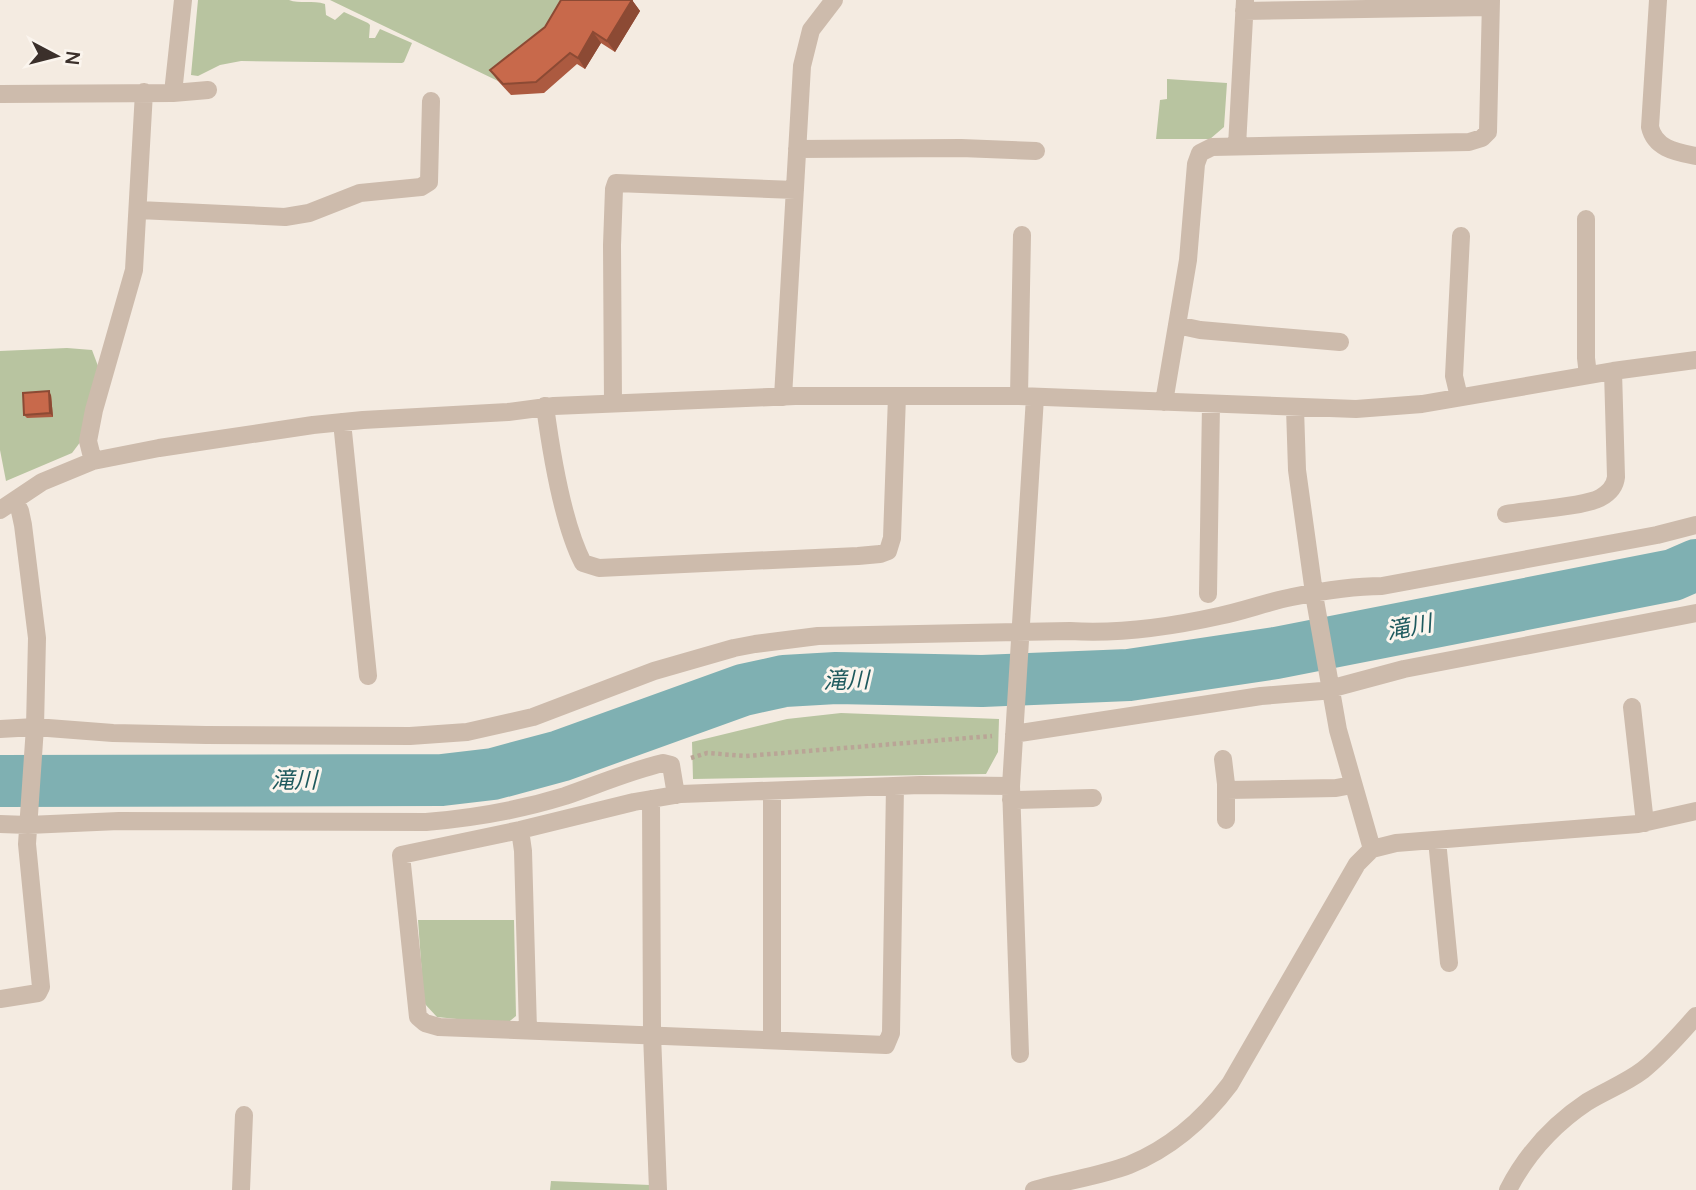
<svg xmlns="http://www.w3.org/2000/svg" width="1696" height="1190" viewBox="0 0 1696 1190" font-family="Manrope,'Noto Sans JP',sans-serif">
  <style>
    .green { fill: #b8c4a0 }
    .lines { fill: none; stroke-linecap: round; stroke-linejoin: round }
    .river { stroke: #7fb0b2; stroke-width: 52 }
    .path { stroke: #b9a596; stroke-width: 4.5; stroke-dasharray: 3.5 3.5; stroke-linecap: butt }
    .minor { stroke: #cdbbac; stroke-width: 18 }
    .wall { fill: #ac5a40 }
    .shaded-wall { fill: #8c4a34 }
    .building { fill: #c8694b; stroke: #8c4a34; stroke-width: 2 }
    .labels { text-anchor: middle; stroke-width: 6; stroke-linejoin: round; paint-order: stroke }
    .water-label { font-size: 23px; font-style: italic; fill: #1f5a5e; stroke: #fbf5ee }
  </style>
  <rect width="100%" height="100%" fill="#f4ebe1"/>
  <path class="green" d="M198,0H289C299,4 313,0 325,4L326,15L335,20L344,12L368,23L370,25L369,38H375L380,29L412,43L404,62L402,63L241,61L220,65L198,76L191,75Z
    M330,0H575L498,81Z
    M1167,79L1227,83L1224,127L1210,139H1156L1160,100L1167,99Z
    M67,348L92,350L98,366L81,441L72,453L6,481L0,450V351Z
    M841,713L999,719L998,752L986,774L693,779L692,742L787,719Z
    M418,920H514L516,1016L506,1024L437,1017L424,1003Z
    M551,1181L650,1185V1190H550Z"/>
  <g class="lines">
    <path class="river" d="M0,781L442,780L493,774L560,756L743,690L784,681L836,678L982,681L1129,675L1276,653L1673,575L1696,565"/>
    <path class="path" d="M691,758L707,753L746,756L992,736"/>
    <path class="minor" d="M1658,0L1650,127C1655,149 1677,152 1696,156
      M1244,11L1490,7
      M173,93L183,0
      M0,94L173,93L208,90
      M1237,146L1245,0
      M797,149L961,148L1036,151
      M139,210L285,217L309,213L360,193L421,187L429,182L431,101
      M1586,219V358L1588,375
      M1177,325L1200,330L1340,342
      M1019,396L1022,235
      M783,397L802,66L811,30L834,0
      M1459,397L1454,376L1461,236
      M1164,402L1188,260L1196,164L1200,153L1212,147L1469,142L1482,138L1488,132L1491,0
      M613,403L612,245L614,189L616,183L795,190
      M545,406C551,451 563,524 583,563L599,568L858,556L880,554L888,551L892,538L897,396
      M1295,408L1297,470L1315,600L1338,730L1372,849
      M342,422L368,676
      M93,461L88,441L94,410L134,270L144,92
      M0,510L42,482L93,461L159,448L313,425L363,420L508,412L554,406L795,396H1019L1356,409L1422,404L1613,371L1696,360
      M1506,514C1529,510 1582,507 1600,498C1609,493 1615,487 1616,477L1613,371
      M1208,594L1211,404
      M1632,707L1645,823
      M0,729L35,727L113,733L206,735L410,736L467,732L533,717L654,671L734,648L755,644L818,636L1070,631C1119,634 1170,627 1219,616C1244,611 1267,602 1292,597C1322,591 1352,586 1382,586L1657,535L1696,525
      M1014,734L1261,696L1322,691L1404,669L1696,613
      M1223,759L1226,784V820
      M895,786L891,1033L886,1045L439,1027L425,1023L418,1017L401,855L520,830L634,802L681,794L920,785L1011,786L1035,397
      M1011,786L1020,1054
      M1227,790L1336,788L1352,785
      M651,799L652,1034L658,1190
      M1011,800L1093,798
      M0,824L28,825L119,821L426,822C473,818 520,810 565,796C597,785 629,771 663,763L671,765L676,795
      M520,830L523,851L528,1030
      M1437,840L1449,963
      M0,999L38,993L41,987L27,844L35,727L37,638L23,525L20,511L15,501
      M772,1038V791
      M241,1190L244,1115
      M1034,1190C1064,1181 1100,1176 1129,1165C1171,1148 1203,1120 1230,1084L1357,864L1372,849L1396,843L1638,824L1696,811
      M1508,1190C1526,1155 1554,1124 1587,1102C1605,1091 1626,1083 1643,1070C1663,1054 1679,1035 1696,1016"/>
  </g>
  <path class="wall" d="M632,0L640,11L615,52L601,43L585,69L577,64L544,93L511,95L498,81L490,70Z
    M51,395L53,417L27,418L24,415Z"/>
  <path class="shaded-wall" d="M632,0L640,11L615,52L607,41Z
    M593,32L601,43L585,69L578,58Z
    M49,391L51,395L53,417L50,413Z"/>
  <path class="building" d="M561,0H632L607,41L593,32L578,58L570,53L536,82L503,84L490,70L545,27Z
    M49,391L50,413L24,415L23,393Z"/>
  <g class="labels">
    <g class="water-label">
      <text transform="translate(1409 627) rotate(-11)" y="8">滝川</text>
      <text transform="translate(846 680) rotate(-1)" y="8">滝川</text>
      <text x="294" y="788">滝川</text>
    </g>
  </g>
  <g transform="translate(56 56) rotate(97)" stroke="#fbf5ee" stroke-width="5" paint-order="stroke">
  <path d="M0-5L12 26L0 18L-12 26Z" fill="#3b302b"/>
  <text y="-10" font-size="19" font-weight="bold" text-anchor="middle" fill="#3b302b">N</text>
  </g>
</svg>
